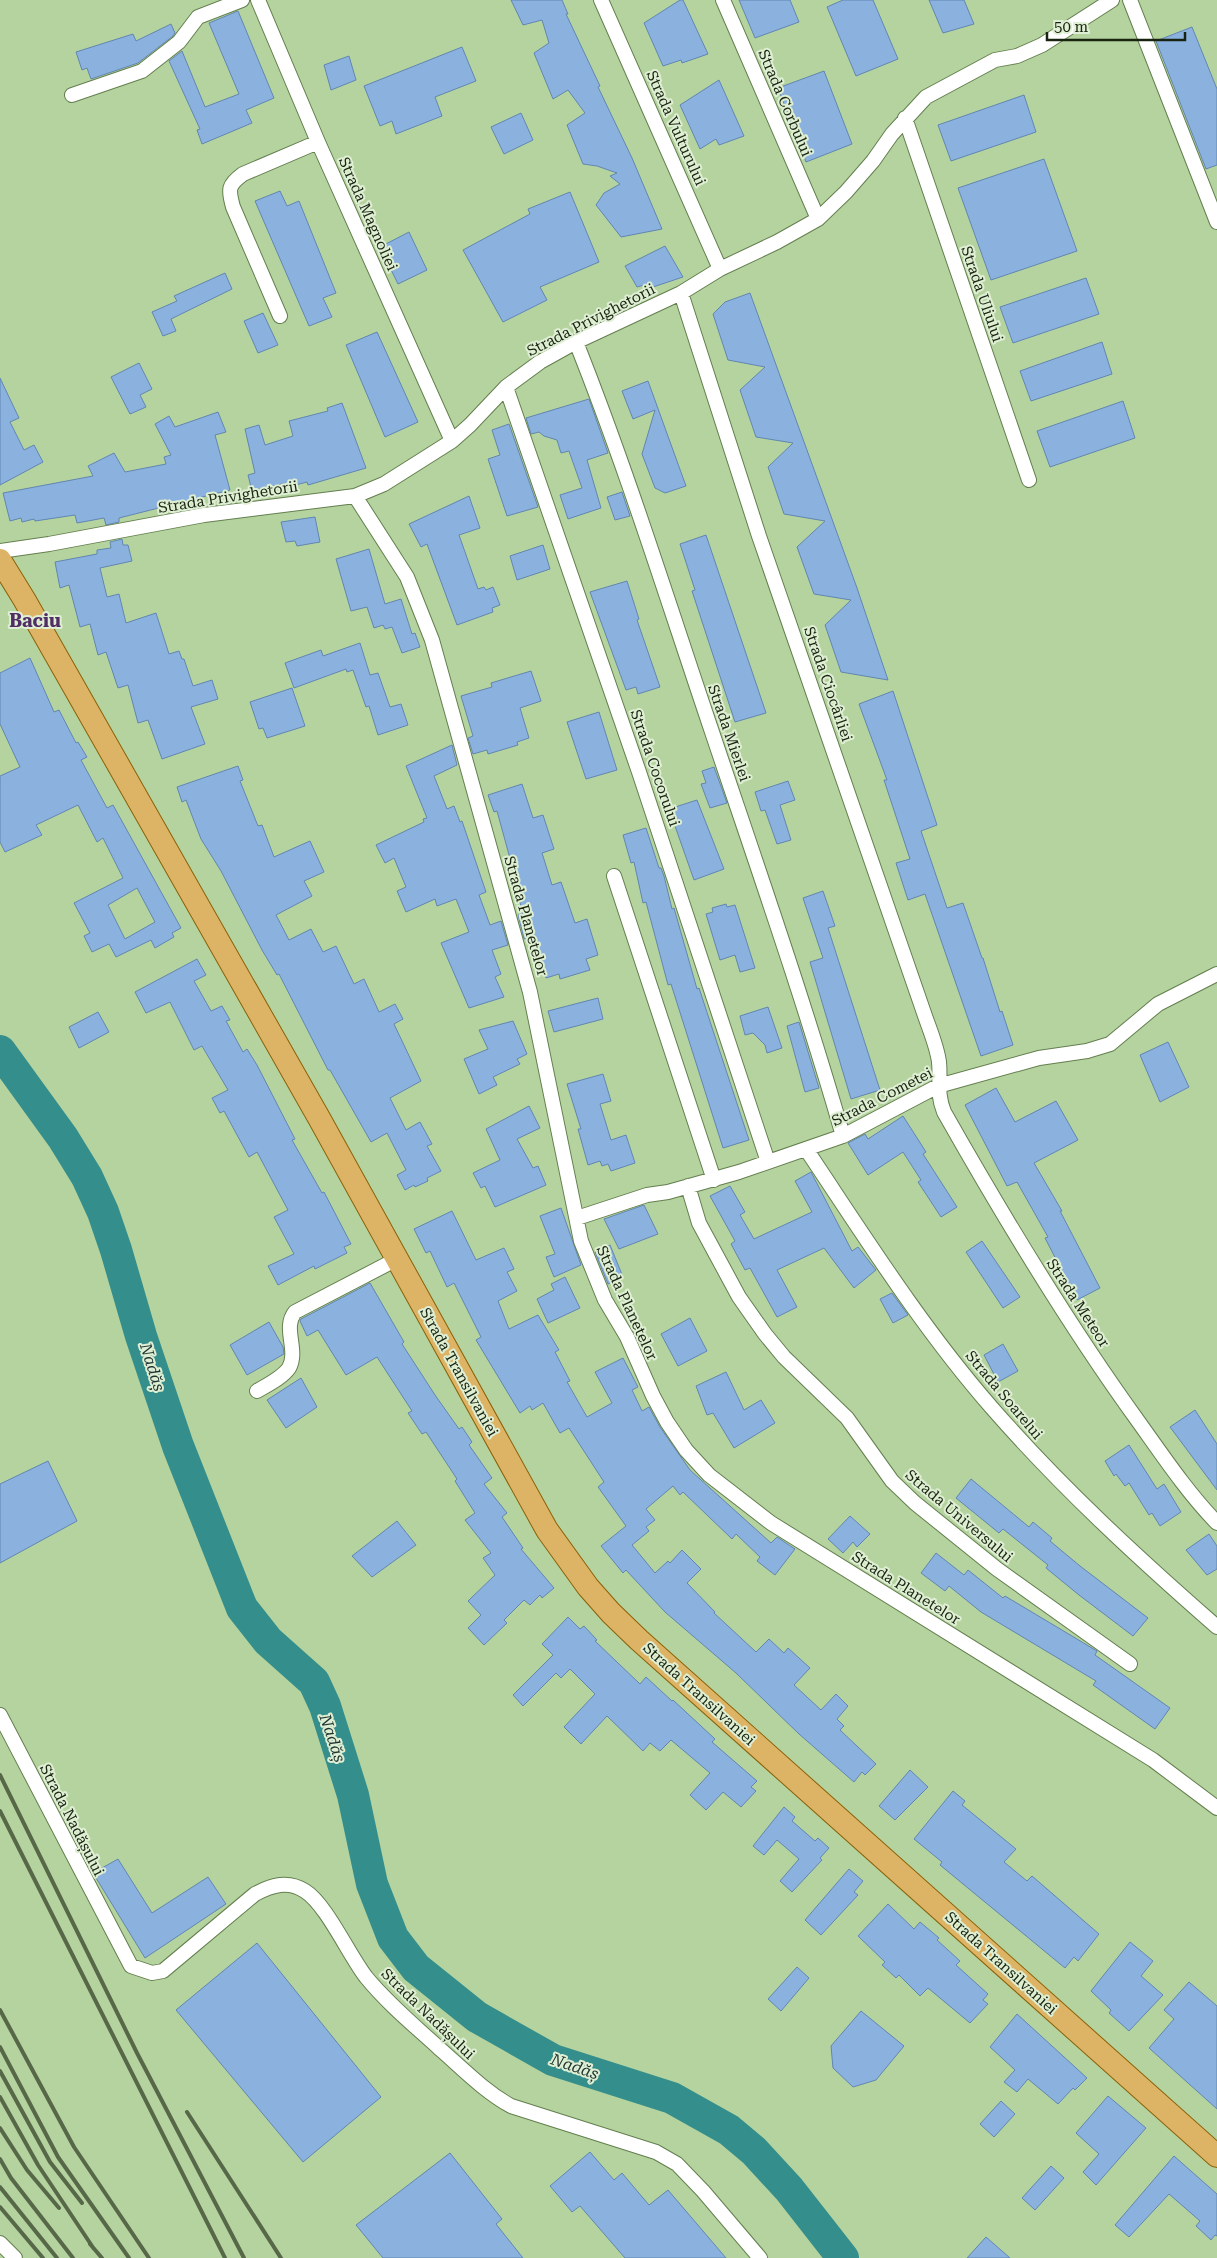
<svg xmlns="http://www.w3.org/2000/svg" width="1217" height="2258" viewBox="0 0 1217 2258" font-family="'Roboto Serif',serif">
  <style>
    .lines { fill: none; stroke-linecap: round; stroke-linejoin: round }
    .river { stroke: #348e8b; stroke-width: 32 }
    .building { fill: #8bb2df; stroke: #6186b1; fill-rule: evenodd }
    .street-casing { stroke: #637f4e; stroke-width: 16 }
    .primary-casing { stroke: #8a6106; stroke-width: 24 }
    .street { stroke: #fff; stroke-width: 14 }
    .primary { stroke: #ddb466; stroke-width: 22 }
    .rail { stroke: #566848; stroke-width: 4 }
    .labels { text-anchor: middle; stroke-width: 4; stroke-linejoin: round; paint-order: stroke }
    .street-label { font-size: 15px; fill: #192410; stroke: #dfefd4 }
    .water-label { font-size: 16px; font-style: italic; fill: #1e3332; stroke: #dfefd4 }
    .quarter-label { font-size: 18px; font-weight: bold; fill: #512d65; stroke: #dfefd4 }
  </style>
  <rect width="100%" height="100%" fill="#b5d39f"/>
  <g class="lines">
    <path class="river" d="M0,1051L63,1138L87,1177L103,1212L116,1250L141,1336L178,1446L242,1608L268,1641L314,1682L325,1706L353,1795L372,1884L393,1938L416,1968L477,2017L553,2060L672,2098L729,2130L754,2151L789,2189L843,2258"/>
  </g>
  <path class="building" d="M511,0H562L568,14H566L600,86L598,87L632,158L662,229L621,237L596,205L604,193L620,184L610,176L617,173L597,166L583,164L567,125L585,113L568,90L553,99L534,53L549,43L542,20L523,25Z
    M680,0H683L708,54L682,63L681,60L663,66L644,23Z
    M739,0H790L799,22L755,38Z
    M843,0H873L898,59L856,76L827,7Z
    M929,0H964L974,24L943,33Z
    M238,11L274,98L246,110L252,123L202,144L197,130L200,129L169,61L182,51L205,107L239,94L209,23Z
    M171,24L175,33L173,36L138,63L91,79L87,68L82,70L76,52L133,34L136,41Z
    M1192,27L1217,89V165L1206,169L1156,41Z
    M462,47L476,81L435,97L442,116L396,134L392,121L380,126L364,86Z
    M349,56L356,80L331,90L324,65Z
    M824,71L852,144L806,162L778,88Z
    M719,80L744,136L719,145L716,139L700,149L680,105Z
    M1024,95L1036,132L951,161L938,125Z
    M521,113L533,140L504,154L491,127Z
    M1044,159L1077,251L991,280L958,188Z
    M280,191L287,206L299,201L336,293L323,298L332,317L309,326L255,201Z
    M570,192L599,262L540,287L547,300L503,322L463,250L530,214L528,209Z
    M409,232L427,270L398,284L380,247Z
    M665,246L683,277L653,287L651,283L637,287L625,266Z
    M225,273L232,289L171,319L176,331L163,336L152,312L177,301L174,296Z
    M1086,278L1099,314L1013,343L1000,307Z
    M750,293L857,588L888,680L841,672L825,625L851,600L814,594L797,547L825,521L784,514L768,467L793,443L756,437L740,390L765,367L728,360L713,314L725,302Z
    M263,313L278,345L258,353L244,321Z
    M377,332L418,422L385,437L346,345Z
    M1102,342L1112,374L1031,401L1020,371Z
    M139,363L152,389L140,395L146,407L130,414L111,377Z
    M0,378L19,418L10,422L24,450L34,445L43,462L0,485Z
    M648,381L686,486L665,493L655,488L642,454L655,410L633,419L622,391Z
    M589,399L608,453L587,460L601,508L568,519L560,495L582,488L569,451L561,453L557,440L544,436L539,432L531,434L526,418Z
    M1123,401L1135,438L1050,467L1037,431Z
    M342,403L366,468L308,485L307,482L288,487L286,483L252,491L248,475L255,473L245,429L259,425L265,445L293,436L289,421L328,411L327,408Z
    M218,412L226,432L215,435L230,490L119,518V522L106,525L104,518L77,523L75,515L35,521L34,519L22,522L21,518L10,521L3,493L93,476L88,466L114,453L125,472L166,464L164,457L171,455L155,424L169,416L175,427Z
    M509,424L538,507L507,516L488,459L500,455L492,430Z
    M622,492L630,516L615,520L607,497Z
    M469,496L480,528L459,535L478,589L484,587L486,590L493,587L500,605L492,608L493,612L457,625L427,544L421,547L409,524Z
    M315,517L320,542L297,546L295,541L286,542L281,522Z
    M706,535L766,713L735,722L692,591L695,590L680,544Z
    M122,539L123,545H128L132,561L100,568L107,597L119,594L126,623L156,613L169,654L179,651L182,659H184L193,686L212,680L218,699L191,707L205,744L162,759L148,720L138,723L128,685L118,688L106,652L98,655L90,624L80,627L69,585L60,588L55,562L97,554V550L111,548L110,542Z
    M543,545L550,569L517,580L510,556Z
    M369,549L385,604L401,599L412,634L415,633L420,647L402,653L392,627L385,629L383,625L374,628L367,607L351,611L336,559Z
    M627,581L639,619L637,620L660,687L638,694L636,687L626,690L590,592Z
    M360,643L370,675L378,673L390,707L401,704L408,725L378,735L369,706L366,707L353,670L347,672L346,669L294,688L285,663L321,650L323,656Z
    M30,658L54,712L59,710L76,743L78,742L87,757L81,760L107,808L113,805L181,928L172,933L174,937L155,948L151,940L116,957L109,944L92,952L84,936L90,933L74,903L123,878L103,838L97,842L78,805L36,825L42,835L5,852L0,842V776L20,767L0,724V673ZM137,888L155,922L125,939L108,905Z
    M531,671L541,701L520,708L529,738L517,742L518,745L488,754L487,750L473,754L468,738L473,736L461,696L492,687L491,683Z
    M292,688L305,726L267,738L263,728L259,729L250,702Z
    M893,691L937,825L921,831L947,908L963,903L982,958H983L1000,1012L1002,1011L1013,1045L981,1056L925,894L908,900L896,863L910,859L884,780H887L859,704Z
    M599,712L617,770L586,779L567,722Z
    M452,745L457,765L434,776L447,809L454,806L460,822L462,821L486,892L479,895L490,925L501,921L508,945L492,950L501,974L495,977L504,997L469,1008L441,943L469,932L456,899L437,906L435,899L406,912L397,891L406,887L394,858L385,863L376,845L424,822L423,819L427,818L406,766Z
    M238,766L243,780L240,781L258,826L262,825L274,857L310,841L324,872L304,881L312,896L276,915L289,940L311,929L323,952L336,946L354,984L364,979L379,1012L395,1004L403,1019L394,1024L421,1081L390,1098L406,1130L420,1122L432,1144L427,1146L441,1171L427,1178L428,1181L415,1187L414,1185L405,1190L397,1175L406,1170L387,1133L371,1142L330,1070H328L279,974L277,975L262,950L221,871L201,839L186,800L182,802L177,787Z
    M714,767L727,803L710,808L701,784L706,783L702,771Z
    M788,781L795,800L780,805L791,840L777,844L765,810L761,811L755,792Z
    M522,784L533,818L543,815L554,849L542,853L552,885L561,882L575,923L587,919L598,955L586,959L590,970L560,979L559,974L546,978L531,936L524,939L518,915L523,913L518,896L520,895L497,811L494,812L488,795Z
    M697,800L724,869L694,880L669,809Z
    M646,828L659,868H661L664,876L672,909L674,908L697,989L699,988L749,1140L723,1148L671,984L668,985L646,902L643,903L634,862L631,863L623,835Z
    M823,891L835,926L828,928L880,1090L851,1099L810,962L823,958L803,898Z
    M726,904L727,907L735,905L755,968L740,972L735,955L720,960L706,914L713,912L712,908Z
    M197,959L206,975L194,981L211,1011L222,1006L230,1020L226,1021L243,1052L247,1049L257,1065L295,1139L292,1140L322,1193L324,1192L351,1244L344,1247L347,1253L315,1269L314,1266L278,1285L268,1266L294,1254L274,1217L288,1210L257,1152L249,1157L224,1111L220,1113L212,1098L228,1090L202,1046L194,1050L170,1002L146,1013L135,992Z
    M598,998L603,1019L554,1032L548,1011Z
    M768,1007L782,1048L767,1053L765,1045L753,1033L745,1035L740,1016Z
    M98,1012L109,1032L79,1048L69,1027Z
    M513,1021L527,1054L517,1059L520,1064L493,1077L497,1085L479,1094L464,1059L488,1049L479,1030Z
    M799,1022L819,1088L805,1092L787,1026Z
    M1168,1042L1189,1087L1160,1102L1140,1055Z
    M603,1074L611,1101L600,1104L611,1140L626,1135L635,1163L611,1171L608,1164L602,1166L600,1161L588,1165L578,1129H581L567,1084Z
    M996,1088L1015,1122L1056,1101L1078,1140L1034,1163L1062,1211H1060L1100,1288L1077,1300L1045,1238L1048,1237L1017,1182L1007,1186L965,1105Z
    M529,1106L540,1128L517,1139L533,1168L538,1166L546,1185L495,1207L485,1186L481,1188L473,1173L500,1160L486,1129Z
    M903,1116L926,1152L923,1154L957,1207L941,1217L918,1182L921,1180L903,1152L868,1175L848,1143L865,1134L868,1139Z
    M811,1172L852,1251L858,1247L876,1270L854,1288L824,1248L777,1270L797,1307L777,1317L750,1268L745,1270L731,1244L735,1241L710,1196L730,1186L745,1212L740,1215L754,1239L812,1212L795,1181Z
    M644,1205L658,1234L619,1249L604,1219Z
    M561,1208L581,1265L554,1277L546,1257L555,1254L540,1216Z
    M452,1211L476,1260L504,1248L514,1269L507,1272L517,1291L498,1301L509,1329L538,1315L559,1350L555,1352L570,1381L567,1382L587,1417L612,1403L595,1372L623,1358L638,1387L632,1390L642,1411L649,1407L660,1427L690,1470L771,1543L777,1537L795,1549L775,1575L757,1561L760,1557L736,1534L732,1539L683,1492L680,1495L673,1486L646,1509L655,1520L646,1527L649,1531L632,1545L655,1573L668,1561L670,1563L682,1550L701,1569L687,1583L715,1612L714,1613L756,1652L769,1639L784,1653L788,1648L810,1668L794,1685L821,1710L836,1694L848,1706L837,1719L844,1726L840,1730L876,1764L865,1775L862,1772L854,1782L799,1734L736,1673L665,1612L626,1570L623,1573L601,1546L626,1526L598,1487L604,1482L569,1428L560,1433L543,1403L532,1410L530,1406L520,1413L476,1340L481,1337L454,1283L447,1287L430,1251L426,1253L414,1229Z
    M982,1241L1020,1297L1003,1308L966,1252Z
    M610,1245L623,1277L608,1284L595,1252Z
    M565,1277L580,1308L548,1323L537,1299L554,1290L551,1284Z
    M370,1283L404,1342L402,1344L435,1395L459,1429L462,1427L472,1442L469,1445L492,1478L484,1484L507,1513L502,1517L523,1548L521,1549L554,1588L542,1598L540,1595L530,1605L524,1600L504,1620L507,1623L484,1645L468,1628L481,1615L468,1601L495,1575L483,1558L491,1553L465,1520L475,1513L455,1481L457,1479L426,1432L422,1434L408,1413L412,1411L377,1357L346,1375L318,1330L307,1336L300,1321L301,1319Z
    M892,1293L908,1315L893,1323L880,1299Z
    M690,1318L707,1351L678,1366L661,1334Z
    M269,1322L283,1347L284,1354L247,1375L230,1345Z
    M1003,1344L1018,1371L998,1382L984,1355Z
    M726,1372L744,1410L761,1400L775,1423L734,1448L713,1413L707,1415L696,1386Z
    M301,1378L317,1407L286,1428L267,1400Z
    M1195,1410L1217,1444V1490L1170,1427Z
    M1129,1445L1157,1489L1164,1484L1181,1512L1160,1526L1152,1513L1149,1515L1129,1483L1125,1486L1116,1474L1114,1476L1105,1461Z
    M48,1461L77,1521L0,1563V1484Z
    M971,1479L1029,1527L1033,1522L1052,1538L1050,1541L1080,1566L1148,1618L1133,1636L1079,1595L1046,1568L1048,1565L1003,1529L999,1533L956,1498Z
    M850,1516L870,1534L857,1547L853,1542L843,1553L828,1539Z
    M397,1521L416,1545L372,1577L352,1556Z
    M1209,1534L1217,1546V1569L1207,1575L1186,1550Z
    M936,1553L964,1575L968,1570L1003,1598L1005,1596L1097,1651L1095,1655L1170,1708L1155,1729L1093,1685L1096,1681L981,1612L949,1586L945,1591L921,1573Z
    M568,1617L580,1629L584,1626L597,1640L595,1641L640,1684L646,1677L672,1701L673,1700L715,1739L712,1742L757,1781L751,1787L756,1791L741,1807L723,1792L706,1810L690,1795L710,1773L671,1740L660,1751L650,1743L643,1751L607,1716L581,1744L564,1727L595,1694L570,1669L561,1678L556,1673L523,1706L513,1695L553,1655L542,1644Z
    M910,1770L928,1787L895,1820L879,1806Z
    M953,1791L965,1801L962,1805L1016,1849L1004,1862L1027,1881L1032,1876L1099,1934L1078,1961L1074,1957L1065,1968L940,1865L942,1862L914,1839Z
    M784,1807L795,1817L792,1821L815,1841L818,1838L829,1848L820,1858L822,1860L792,1892L780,1881L799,1859L777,1840L764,1855L753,1846Z
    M118,1859L152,1913L208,1877L226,1904L145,1958L93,1873Z
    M849,1869L863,1881L854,1892L858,1895L821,1935L805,1920Z
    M888,1904L914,1929L920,1922L939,1938L937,1940L960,1961L956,1965L988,1994L983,2000L988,2004L970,2023L928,1988L920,1996L899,1975L896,1978L882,1965L885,1962L858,1936Z
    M1130,1942L1153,1961L1141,1976L1163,1995L1129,2031L1109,2013L1111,2010L1091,1991Z
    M257,1943L381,2097L303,2162L176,2010Z
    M797,1967L809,1978L781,2011L768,1999Z
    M1189,1982L1217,2006V2109L1149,2048L1174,2019L1164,2010Z
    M861,2011L904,2046L876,2080L853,2087L833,2068L831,2046Z
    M1017,2014L1087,2078L1075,2090L1073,2088L1058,2104L1028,2079L1017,2092L1004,2082L1015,2070L990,2047Z
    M1108,2096L1146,2128L1096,2185L1083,2172L1099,2154L1076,2133Z
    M1001,2101L1015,2114L994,2137L980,2124Z
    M590,2152L614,2180L622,2173L649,2205L668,2190L726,2258H625L580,2206L572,2212L550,2186Z
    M450,2153L502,2219L496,2224L523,2258H383L356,2225Z
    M1174,2156L1217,2194V2236L1215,2235L1211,2240L1196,2226L1200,2221L1169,2194L1129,2237L1115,2225Z
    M1051,2166L1064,2178L1035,2210L1022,2198Z
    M986,2237L1010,2258H967Z"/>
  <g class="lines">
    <g class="street-casing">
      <path id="street" d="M258,0L318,142L452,441
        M601,0L720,269
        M723,0L818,219
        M1130,0L1217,222
        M72,95L142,71L179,42L198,17L242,0
        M905,118L1029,480
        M681,293L759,536L924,1013C929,1028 937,1046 939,1062C941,1082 936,1091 944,1112C1004,1218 1067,1323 1138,1421C1163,1456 1187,1492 1217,1523
        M280,316L233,207C228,189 228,185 243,174L318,142
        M576,342C627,470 668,602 712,732C757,866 804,1000 843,1136
        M506,387L639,772L768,1162
        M355,496L407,577L432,640L530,992L581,1241L605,1300L627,1337L653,1396L667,1422L686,1450L709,1475L771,1523L1153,1760L1217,1808
        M0,551L49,544L204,515L355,496L384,484L452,441L470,425L506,387L540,362L576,342L681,293L720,269L777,242L818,219L846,192L873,161L892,134L926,97L995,60L1017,56L1042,45L1112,0
        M614,876L714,1180
        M806,1149C865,1237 922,1328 992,1408C1061,1487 1138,1558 1217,1627
        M688,1186L699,1223L739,1297L765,1334L784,1357L847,1418L892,1481L915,1503L997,1569L1130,1664
        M577,1218L647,1195L668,1192L739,1172L843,1136L938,1086L1039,1058L1087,1051L1110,1044L1158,1004L1217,974
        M257,1391C267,1385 282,1378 289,1368C299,1350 282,1328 295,1312L397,1259
        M0,1715L131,1966L152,1973L163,1971L255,1894C272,1885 288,1880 305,1891C326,1904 349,1955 366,1977C388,2004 415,2026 440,2049C463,2069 484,2091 511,2106L656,2152L677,2164L703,2191L760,2258
        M0,2243L15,2258"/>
    </g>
    <g class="primary-casing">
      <path id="primary" d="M0,560L24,599L319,1118L547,1530L588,1587L611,1613L639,1640L1217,2156"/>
    </g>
    <use href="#street" class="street"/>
    <use href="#primary" class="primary"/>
    <path class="rail" d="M0,1775L137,2053L244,2258
      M0,1811L225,2258
      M0,2010L74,2147L149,2258
      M0,2047L58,2157L129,2258
      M0,2071L50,2162L82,2203
      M0,2097L38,2165L94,2249
      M187,2112L281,2258
      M0,2128L27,2170L59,2208
      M0,2159L11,2178L73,2258
      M0,2187L57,2258
      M0,2207L43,2258
      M90,2244L102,2258"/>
  </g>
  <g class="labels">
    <g class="street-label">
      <text transform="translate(785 103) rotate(67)" y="5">Strada Corbului</text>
      <text transform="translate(676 128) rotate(66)" y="5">Strada Vulturului</text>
      <text transform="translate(368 214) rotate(66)" y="5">Strada Magnoliei</text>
      <text transform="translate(982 294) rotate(71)" y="5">Strada Uliului</text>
      <text transform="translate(591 320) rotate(-27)" y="5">Strada Privighetorii</text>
      <text transform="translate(228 497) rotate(-9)" y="5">Strada Privighetorii</text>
      <text transform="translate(828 684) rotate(71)" y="5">Strada Ciocârliei</text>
      <text transform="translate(729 733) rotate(71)" y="5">Strada Mierlei</text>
      <text transform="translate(655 768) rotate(71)" y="5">Strada Cocorului</text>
      <text transform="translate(526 916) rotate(74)" y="5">Strada Planetelor</text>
      <text transform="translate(882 1097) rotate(-27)" y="5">Strada Cometei</text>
      <text transform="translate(627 1303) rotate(65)" y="5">Strada Planetelor</text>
      <text transform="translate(1078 1303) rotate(57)" y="5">Strada Meteor</text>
      <text transform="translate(459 1372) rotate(61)" y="5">Strada Transilvaniei</text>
      <text transform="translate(1004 1395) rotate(50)" y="5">Strada Soarelui</text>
      <text transform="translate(959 1516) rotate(40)" y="5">Strada Universului</text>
      <text transform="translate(906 1588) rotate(32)" y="5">Strada Planetelor</text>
      <text transform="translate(699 1694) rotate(42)" y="5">Strada Transilvaniei</text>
      <text transform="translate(72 1820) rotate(63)" y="5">Strada Nadășului</text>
      <text transform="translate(1001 1963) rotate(42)" y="5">Strada Transilvaniei</text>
      <text transform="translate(428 2014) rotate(44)" y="5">Strada Nadășului</text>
    </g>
    <g class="water-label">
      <text transform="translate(153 1367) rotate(72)" y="6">Nadăș</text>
      <text transform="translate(333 1738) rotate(71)" y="6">Nadăș</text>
      <text transform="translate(575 2066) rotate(19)" y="6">Nadăș</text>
    </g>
    <g class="quarter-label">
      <text x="35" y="627">Baciu</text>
    </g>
  </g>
  <path d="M1047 32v8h138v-8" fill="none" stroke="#192410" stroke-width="2.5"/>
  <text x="1054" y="32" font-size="15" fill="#192410" stroke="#dfefd4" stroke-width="4" paint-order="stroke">50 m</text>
</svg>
